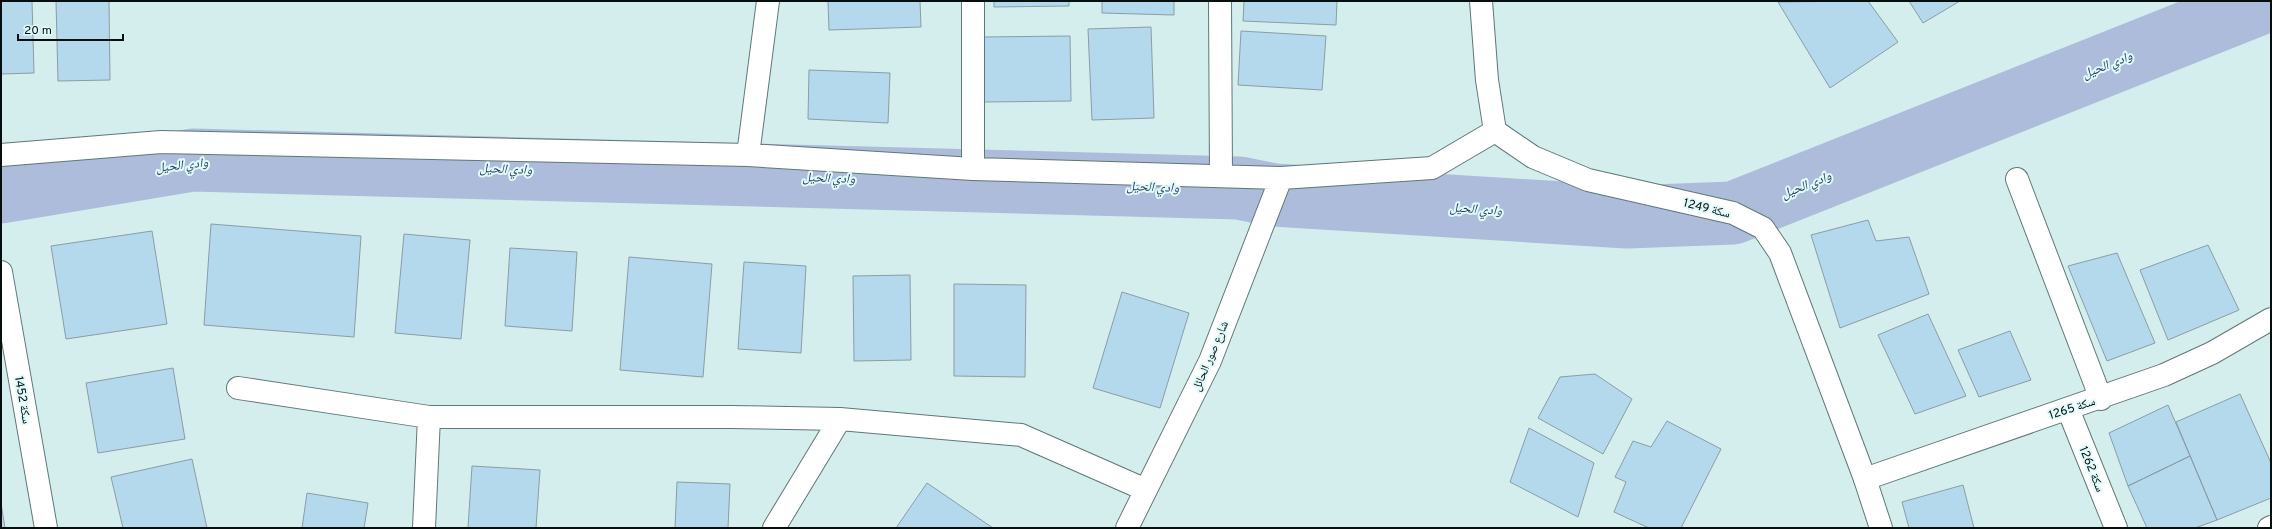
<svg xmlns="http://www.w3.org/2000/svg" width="2272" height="529" viewBox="0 0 2272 529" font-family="Overpass,'Noto Naskh Arabic',sans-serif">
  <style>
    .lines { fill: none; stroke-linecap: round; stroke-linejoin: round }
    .river { stroke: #acbcda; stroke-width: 63 }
    .building { fill: #b4d9ec; stroke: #8a9da7 }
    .street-casing { stroke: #607777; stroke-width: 24 }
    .secondary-casing { stroke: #607777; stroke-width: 24 }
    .street { stroke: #fff; stroke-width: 22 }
    .secondary { stroke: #fff; stroke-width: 22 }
    .labels { text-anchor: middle; stroke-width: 4; stroke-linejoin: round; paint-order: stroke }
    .street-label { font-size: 12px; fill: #060e0e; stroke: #e1fbfb }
    .water-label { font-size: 13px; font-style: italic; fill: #233761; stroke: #e1fbfb }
  </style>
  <rect width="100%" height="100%" fill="#d4eded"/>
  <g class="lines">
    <path class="river" d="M1,192L193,160L1239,188L1274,195L1627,217L1733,213L2266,1"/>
  </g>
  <path class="building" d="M1,1H32L34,73L1,74Z
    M56,1H109L110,80L58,81Z
    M828,1H920L921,27L829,30Z
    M994,1H1069V6L994,7Z
    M1102,1H1174V15L1102,13Z
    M1244,1H1337L1336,25L1243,21Z
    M1868,1L1898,42L1830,88L1778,2Z
    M1909,1H1960L1923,23Z
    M1151,27L1154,118L1092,120L1088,29Z
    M1241,31L1326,36L1322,90L1238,85Z
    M1070,36L1071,101L984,102L983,37Z
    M809,70L890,73L888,123L808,119Z
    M1868,220L1876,241L1909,237L1929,294L1840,328L1811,235Z
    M211,224L361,236L354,337L204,325Z
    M152,231L167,324L66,339L51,246Z
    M404,234L470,240L461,339L395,333Z
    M2208,245L2239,310L2168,340L2140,270Z
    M510,248L577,252L572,331L505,326Z
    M2117,253L2155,343L2107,361L2068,266Z
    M629,257L712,264L703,377L620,370Z
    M744,262L806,266L801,353L738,349Z
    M910,275L911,360L854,361L853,276Z
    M954,284L1026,285L1025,377L954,376Z
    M1122,292L1189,313L1160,408L1093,388Z
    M1928,314L1966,396L1915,414L1878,335Z
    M2010,331L2031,380L1979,397L1958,350Z
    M173,368L185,439L98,453L86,383Z
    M1595,374L1632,399L1603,454L1538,418L1560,377Z
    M2240,394L2271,463V498L2217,520L2176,422Z
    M2168,405L2190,456L2128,486L2109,433Z
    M1667,421L1721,449L1681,528H1649L1614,512L1626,482L1615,477L1633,441L1651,447Z
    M1529,428L1594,463L1578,517L1510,482Z
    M2190,456L2217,520L2195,528H2147L2128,486Z
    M192,459L207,528H123L111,477Z
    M472,466L540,470L536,528H468Z
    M677,482L730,484L728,528H675Z
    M927,483L993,528H896Z
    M1963,485L1974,528H1909L1902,502Z
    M307,493L368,503L364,528H302Z
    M1,503L5,528H1Z"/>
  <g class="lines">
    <g class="street-casing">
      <path id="street" d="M1220,1L1221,176
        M1,155L161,142L748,155L973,169L1281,178L1432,168L1495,131
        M748,155L768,1
        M973,169V1
        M2017,179L2101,399
        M1,272L46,528
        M238,388L429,417H731L840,419L1021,435L1146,490
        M2068,409L2116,528
        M1865,479L2164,375L2212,353L2271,319
        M424,528L429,417
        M774,528L840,419
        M1127,528L1210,361L1281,178
        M2269,528L2271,527"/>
    </g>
    <g class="secondary-casing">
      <path id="secondary" d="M1481,1L1487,80L1495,131L1533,157L1588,180L1733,213L1763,228L1780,253L1865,479L1881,528"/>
    </g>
    <use href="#street" class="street"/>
    <use href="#secondary" class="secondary"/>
  </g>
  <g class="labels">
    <g class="street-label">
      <text transform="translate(1707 208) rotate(14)" y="4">سكة 1249</text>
      <text transform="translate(1210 356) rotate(-67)" y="4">شارع صور الحائل</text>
      <text transform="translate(23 400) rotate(80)" y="4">سكة 1452</text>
      <text transform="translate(2072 408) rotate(-18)" y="4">سكة 1265</text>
      <text transform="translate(2092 469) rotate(68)" y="4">سكة 1262</text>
    </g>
    <g class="water-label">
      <text transform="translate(2107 64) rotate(-22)" y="5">وادي الحيل</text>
      <text transform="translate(182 164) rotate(-6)" y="5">وادي الحيل</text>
      <text transform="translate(506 168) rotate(2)" y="5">وادي الحيل</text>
      <text transform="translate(829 177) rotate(2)" y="5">وادي الحيل</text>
      <text transform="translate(1806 184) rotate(-22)" y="5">وادي الحيل</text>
      <text transform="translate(1153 186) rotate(2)" y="5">وادي الحيل</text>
      <text transform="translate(1476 208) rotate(4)" y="5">وادي الحيل</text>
    </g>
  </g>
  <rect width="2272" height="529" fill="none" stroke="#060e0e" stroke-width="4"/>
  <path d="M18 34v6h105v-6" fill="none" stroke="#060e0e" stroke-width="2"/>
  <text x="24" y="34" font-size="12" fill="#060e0e" stroke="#e1fbfb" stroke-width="3" paint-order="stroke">20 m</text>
</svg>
